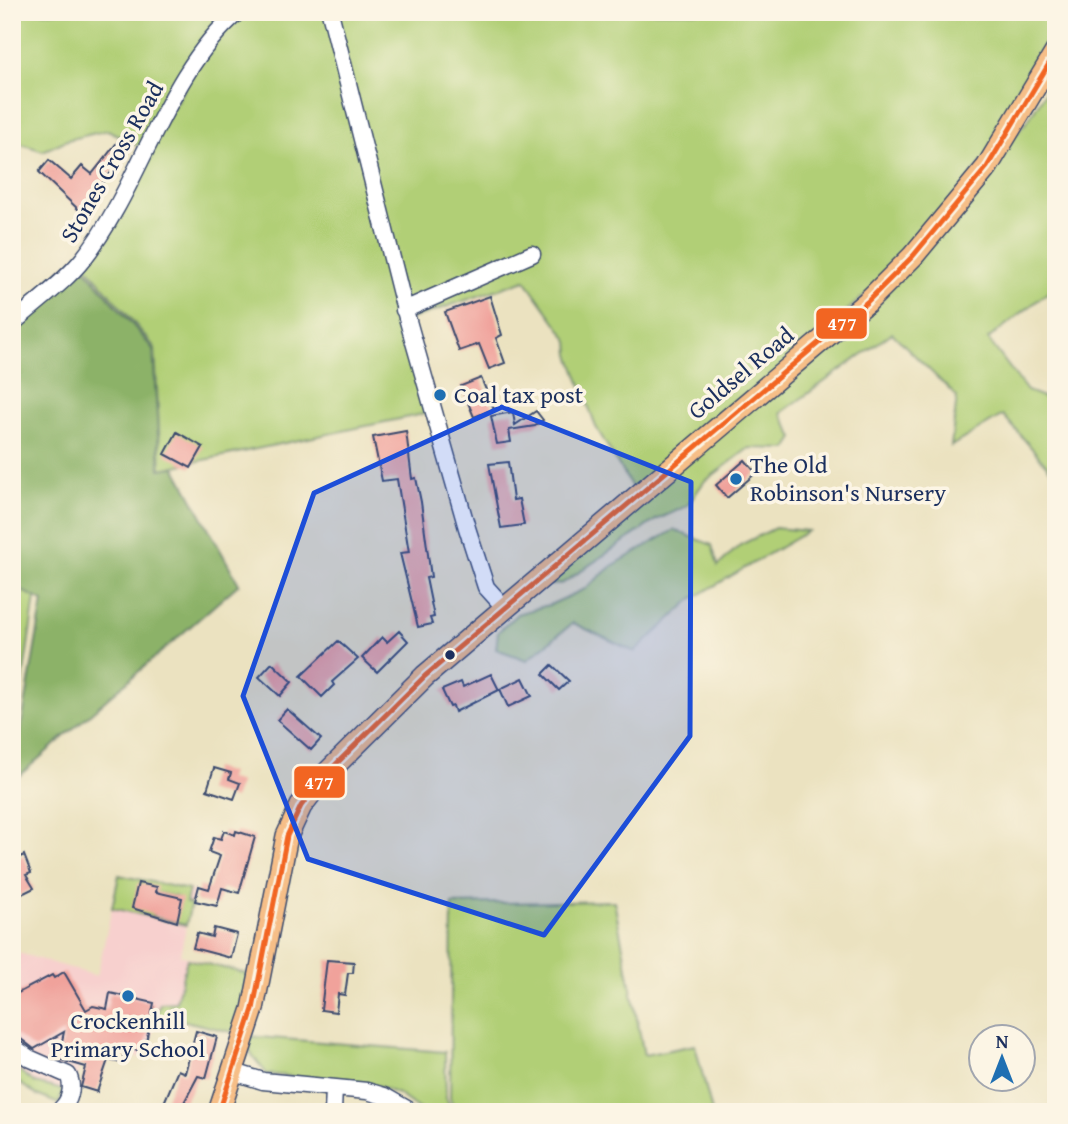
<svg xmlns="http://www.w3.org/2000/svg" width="1068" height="1124" viewBox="0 0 1068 1124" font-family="'Gentium Book Plus',serif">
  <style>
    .built { fill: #f7d0ce }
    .green { fill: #b1cf76; stroke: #667f6a; stroke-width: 2; fill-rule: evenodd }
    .forest { fill: #8cb267; stroke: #547062; stroke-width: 2 }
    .building { fill: #f0a29b }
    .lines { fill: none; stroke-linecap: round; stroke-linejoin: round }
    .minor-casing { stroke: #3a4a6d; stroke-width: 19 }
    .major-casing { stroke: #3a4a6d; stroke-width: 24 }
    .minor { stroke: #fff; stroke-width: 16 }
    .major { stroke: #f6be87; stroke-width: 21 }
    .bus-1-casing { stroke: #fcf5e5; stroke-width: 10 }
    .bus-1 { stroke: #f26522; stroke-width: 5 }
    .marked { fill: #1d4ed8; fill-opacity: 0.2; stroke: #1d4ed8; stroke-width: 5; stroke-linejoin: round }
    .poi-dot { fill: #1f6fb2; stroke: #fcf5e5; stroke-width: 2.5 }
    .bus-dot { fill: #1b2f5e; stroke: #fcf5e5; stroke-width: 2.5 }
    .labels { text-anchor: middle; stroke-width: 7; stroke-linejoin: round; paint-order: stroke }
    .street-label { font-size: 24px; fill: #1b2f5e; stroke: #fcf5e5 }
    .poi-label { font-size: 24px; fill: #1b2f5e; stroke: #fcf5e5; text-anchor: start }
    .line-badge { stroke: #fcf5e5; stroke-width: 2.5 }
    .badge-label { font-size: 19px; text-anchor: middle; font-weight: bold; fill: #fff }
  </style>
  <rect width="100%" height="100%" fill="#fcf5e5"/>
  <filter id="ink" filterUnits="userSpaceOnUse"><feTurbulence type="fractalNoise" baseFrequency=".0143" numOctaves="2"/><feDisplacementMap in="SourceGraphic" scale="14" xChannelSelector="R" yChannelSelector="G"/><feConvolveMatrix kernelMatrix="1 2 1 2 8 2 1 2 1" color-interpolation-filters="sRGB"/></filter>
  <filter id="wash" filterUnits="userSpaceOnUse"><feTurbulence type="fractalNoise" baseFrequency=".00686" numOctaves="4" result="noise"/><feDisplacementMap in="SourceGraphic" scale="28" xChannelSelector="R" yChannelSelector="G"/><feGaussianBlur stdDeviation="1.57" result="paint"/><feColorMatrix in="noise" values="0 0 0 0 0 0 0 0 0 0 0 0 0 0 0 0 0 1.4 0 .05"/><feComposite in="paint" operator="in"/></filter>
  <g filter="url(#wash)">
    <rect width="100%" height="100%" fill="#ebe2c0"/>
    <path class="built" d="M119,875L194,891L180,955L248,974L236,1033L157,1015L148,1054L143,1058L84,1046L73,1096L46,1091L12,1071V951L97,976Z"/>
    <path class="green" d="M12,12H227L142,148L108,130L67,140L43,151L12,141Z
      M241,12H328L433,412L161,469L155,348L83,262L202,58Z
      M335,12H1056V50L1020,111L912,254L636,494L596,427L570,355L569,341L525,280L408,320Z
      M1056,74V286L988,339L1027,391L1056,402V476L1003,415L951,446L957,397L892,333L781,413L794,438L787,449L749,448L704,482L687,506L656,520L563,583L551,585L550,582L914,256L1029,119Z
      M775,528L808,531L692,599L635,652L573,623L527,660L496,649L498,632L517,614L552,604L585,589L612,566L674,530L712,545L718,566L740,545Z
      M37,584L23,680L13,695L12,591Z
      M119,875L189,890L186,903L191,904L186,925L112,908ZM158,893L177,897L176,922L153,917Z
      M614,901L644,1055L695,1045L712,1112H456L450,1098L452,904Z
      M187,959L248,974L236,1033L176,1019L178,1010L170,1007L167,1017L157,1015L160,1003L176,1002Z
      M246,1036L445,1052L446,1098L453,1112H423L398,1094L375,1085L267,1074L251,1054Z
      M12,1065L35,1083L63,1090L59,1104L37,1095L12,1078Z"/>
    <path class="forest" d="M83,266L153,349L160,469L175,467L239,584L12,782L43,601L12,586V326Z"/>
    <g id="blocks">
      <path class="building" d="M120,139L131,148L80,211L39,172L49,160L71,179L82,166L92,174Z
        M490,296L502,335L496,338L505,363L489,369L479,344L459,351L445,312Z
        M481,378L494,409L474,417L461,386Z
        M536,411L543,420L535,426L509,430L511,442L497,444L491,416L513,412L515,425Z
        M406,431L412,479L416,478L421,502L431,577L426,578L434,617L430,618L432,624L418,627L400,553L409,552L397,479L382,481L373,437Z
        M177,432L203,447L191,468L165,454Z
        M745,460L756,473L727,498L716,485Z
        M508,462L513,500L519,499L524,525L501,528L489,464Z
        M399,631L408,641L377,672L362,658L382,637L387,642Z
        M338,641L358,659L332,682L334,685L322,697L301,676Z
        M272,663L292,682L280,696L259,677Z
        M552,665L569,681L559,690L543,674Z
        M491,674L499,690L455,712L453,706L450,707L442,690L461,682L463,687Z
        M523,678L532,696L508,707L500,689Z
        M287,709L321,739L311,750L277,720Z
        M214,768L231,773L229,779L240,783L234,799L207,790Z
        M224,831L235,835L236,831L255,837L239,893L222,888L217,906L195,901L199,886L209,889L220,856L209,852L214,837L221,839Z
        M24,855L31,873L26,875L34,888L16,897L12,890V861Z
        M138,883L157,887L156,892L182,898L177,922L132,908Z
        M214,928L237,934L231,958L193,948L197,933L212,937Z
        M327,960L354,962L353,973H348L345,995L338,994L336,1012L321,1010Z
        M64,972L86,1010L93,1006L107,1009L110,993L154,1003L144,1052L125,1048L122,1063L108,1060L97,1092L81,1087L86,1067L58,1059L64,1032L34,1049L12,1032V996L52,975L54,978Z
        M196,1031L217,1037L206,1078L198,1076L179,1112H160L178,1070L185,1073Z"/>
    </g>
  </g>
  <g filter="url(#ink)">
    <use href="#blocks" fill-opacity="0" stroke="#3a4a6d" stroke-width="2"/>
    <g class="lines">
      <g class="minor-casing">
        <path id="minor" d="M330,12L406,314L467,528L486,587L505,608
          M404,310L532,254
          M12,324C35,303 64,283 83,259C141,186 165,74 238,12
          M12,1046L29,1058L68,1075C74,1086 70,1101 61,1109
          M234,1072L263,1081L367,1091L384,1096L412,1112
          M333,1112L334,1088"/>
      </g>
      <g class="major-casing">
        <path id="major" d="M219,1112L253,1009L287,836L301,806L324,776L425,676L867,302L913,256L987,167L1056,52"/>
      </g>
      <use href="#minor" class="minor"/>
      <use href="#major" class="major"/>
      <g class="bus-1-casing">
        <path id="bus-1" d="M219,1112L253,1009L287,836L301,806L324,776L425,676L867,302L913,256L987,167L1056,52"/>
      </g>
      <use href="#bus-1" class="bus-1"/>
    </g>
  </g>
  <path class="marked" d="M502,407L691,482L690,736L544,935L308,859L243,696L314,493Z"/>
  <g class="poi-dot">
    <circle cx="440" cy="395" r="7"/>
    <circle cx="736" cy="479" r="7"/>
    <circle cx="128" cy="996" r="7"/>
  </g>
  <circle class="bus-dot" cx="450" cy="655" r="6"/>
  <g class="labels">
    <g class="street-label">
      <text transform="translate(112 162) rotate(-60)" y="8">Stones Cross Road</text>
      <text transform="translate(741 373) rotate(-40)" y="8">Goldsel Road</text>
    </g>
    <g class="poi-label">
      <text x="454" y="403">Coal tax post</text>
      <text x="750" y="473">The Old<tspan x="750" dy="28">Robinson's Nursery</tspan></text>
      <text x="128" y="1029" text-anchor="middle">Crockenhill<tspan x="128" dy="28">Primary School</tspan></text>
    </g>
  </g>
  <g class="line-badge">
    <rect x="815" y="307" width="53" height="33" rx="7" fill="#f26522"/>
    <rect x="293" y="765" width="53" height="34" rx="7" fill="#f26522"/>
  </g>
  <g class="badge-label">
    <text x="842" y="330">477</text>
    <text x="319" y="789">477</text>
  </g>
  <rect width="1068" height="1124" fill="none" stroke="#fcf5e5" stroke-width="42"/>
  <g transform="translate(1002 1058)"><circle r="33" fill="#fcf5e5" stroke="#a2a6af" stroke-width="2"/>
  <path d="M0-5L12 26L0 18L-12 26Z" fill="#1f6fb2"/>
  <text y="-10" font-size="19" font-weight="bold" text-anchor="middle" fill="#1b2f5e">N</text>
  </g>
</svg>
